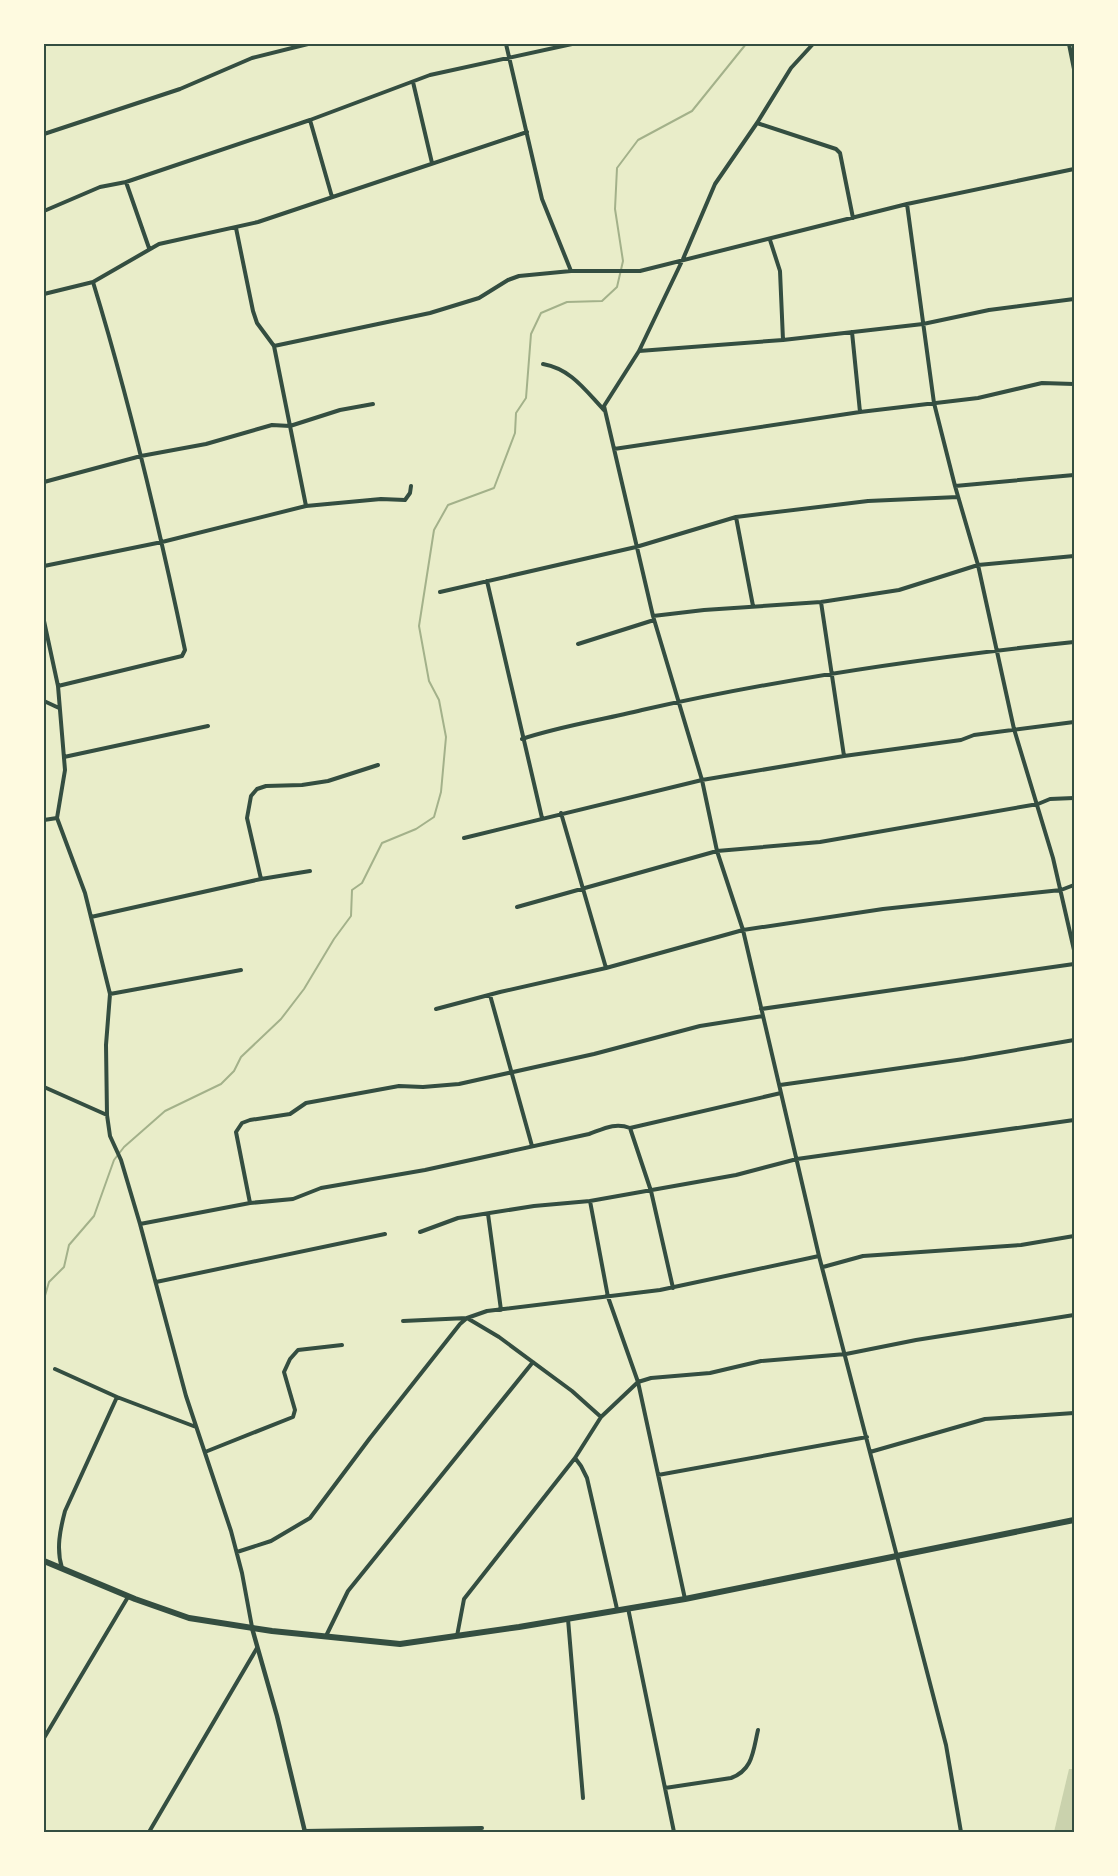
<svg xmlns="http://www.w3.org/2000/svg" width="1118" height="1876" viewBox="0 0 1118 1876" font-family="'Roboto Condensed',sans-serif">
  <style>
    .green { fill: #cad2ad }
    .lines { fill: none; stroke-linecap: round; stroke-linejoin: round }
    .stream { stroke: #a3b18a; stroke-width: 2 }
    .minor { stroke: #344e41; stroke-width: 4 }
    .tertiary { stroke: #344e41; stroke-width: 4.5 }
    .trunk { stroke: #344e41; stroke-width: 6 }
    .neatline { fill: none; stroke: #344e41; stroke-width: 2 }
  </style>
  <rect width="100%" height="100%" fill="#e9edc9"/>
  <path class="green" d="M1069,1769H1074V1832H1054Z"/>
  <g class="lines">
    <path class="stream" d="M44,1299L49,1282L64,1267L69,1245L94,1216L114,1160L124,1147L165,1111L221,1084L234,1071L241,1057L281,1019L304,989L334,939L351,916L352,890L362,883L382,843L416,829L434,817L441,792L446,737L439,700L429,681L419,626L434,530L448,505L494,488L515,433L516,413L526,398L531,334L541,313L567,302L602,301L617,287L623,261L615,209L617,168L638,140L692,111L746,44"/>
    <path class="minor" d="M506,44L542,199L571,271H640L907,204L1074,169
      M813,44L791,68L757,123L715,184L683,259L639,351L604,406L653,616L702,780L717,851L743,930L819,1256L946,1745L961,1832
      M1069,44L1074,69
      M413,82L432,163
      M310,120L332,197
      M757,123L836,149L840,153L853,218
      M44,134L180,89L252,58L308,44
      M126,182L149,248
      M907,204L934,403L955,486L978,565L1014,729L1053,858L1074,950
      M44,211L100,187L126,182L310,120L430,75L572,44
      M236,228L253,311L257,323L274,346L306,506
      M770,240L780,271L783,340
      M44,294L93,282L159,244L258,222L527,132
      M852,332L860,412
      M274,346L430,313L479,298L508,280L519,276L571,271
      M639,351L783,340L923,324L989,310L1074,299
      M543,364C571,369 585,390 604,410
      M614,449L860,412L978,398L1042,383L1074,384
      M44,482L141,456L206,444L272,425L290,426L340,410L373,404
      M955,486L1074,475
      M736,517L753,606
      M44,566L162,542L306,506L381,499L405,500L410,493L411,486
      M487,581L542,818
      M440,592L636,547L736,517L868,501L958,497
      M821,602L844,756
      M653,616L704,610L821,602L899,590L978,565L1074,556
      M44,621L58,686L65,770L57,818L44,820
      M578,644L654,620
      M58,686L182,656L185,650C159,526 130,403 93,282
      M44,701L59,708
      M522,739C561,726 602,720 642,710C784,678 930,657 1074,642
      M64,757L208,726
      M561,813L606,968
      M57,818L85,893L110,994L106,1045L107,1115L110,1136L121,1160L140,1224L186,1396L231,1531L242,1573L252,1627
      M464,838L702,780L844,756L961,740L974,735L1074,722
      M261,879L247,818L251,796L257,789L266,786L302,785L328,781L378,765
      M517,907L717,851L820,842L1038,804L1050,799L1074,798
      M91,917L261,879L310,871
      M110,994L241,970
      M490,995L532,1146
      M436,1009L500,992L606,968L743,930L883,909L1061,890L1074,885
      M761,1009L1074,964
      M780,1085L964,1059L1074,1040
      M44,1087L107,1115
      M630,1128L651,1191L673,1288
      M590,1201L608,1297L638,1382L685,1599
      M250,1203L236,1132L242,1123L250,1120L290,1114L306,1103L399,1086L423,1087L459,1084L594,1054L700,1026L763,1016
      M488,1214L501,1310
      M140,1224L250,1203L293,1199L321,1188L425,1170L589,1134C603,1129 615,1122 630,1128L781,1093
      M420,1232L458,1218L534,1206L590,1201L736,1175L797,1159L1074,1120
      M823,1267L863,1256L1021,1245L1074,1236
      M156,1282L385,1234
      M403,1321L467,1318L499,1337L572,1391L601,1417
      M55,1369L117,1397L196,1427
      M205,1452L293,1417L295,1410L284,1372L290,1359L298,1350L342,1345
      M870,1452L985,1419L1074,1413
      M575,1458L581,1466L587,1478L617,1609
      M658,1475L867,1437
      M237,1552L271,1541L310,1518L370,1438L460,1324L467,1318L487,1311L660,1290L819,1256
      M62,1568C56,1549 60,1530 65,1511L117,1397
      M628,1608L674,1832
      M568,1619L583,1798
      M326,1636L348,1591L533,1362
      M457,1636L464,1599L575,1458L601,1417L638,1382L651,1378L710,1373L761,1361L846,1354L916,1340L1074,1315
      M44,1738L128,1597
      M665,1788L731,1778C753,1770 753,1751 758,1730
      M304,1831L482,1828
      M149,1832L257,1648"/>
    <path class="tertiary" d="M252,1628L277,1716L305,1832"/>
    <path class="trunk" d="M44,1561L135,1599L189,1618L272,1631L400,1644L519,1627L685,1599L1074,1520"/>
  </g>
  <rect width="1118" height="1876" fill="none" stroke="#fefae0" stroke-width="90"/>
  <rect x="45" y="45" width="1028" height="1786" class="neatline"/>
</svg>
